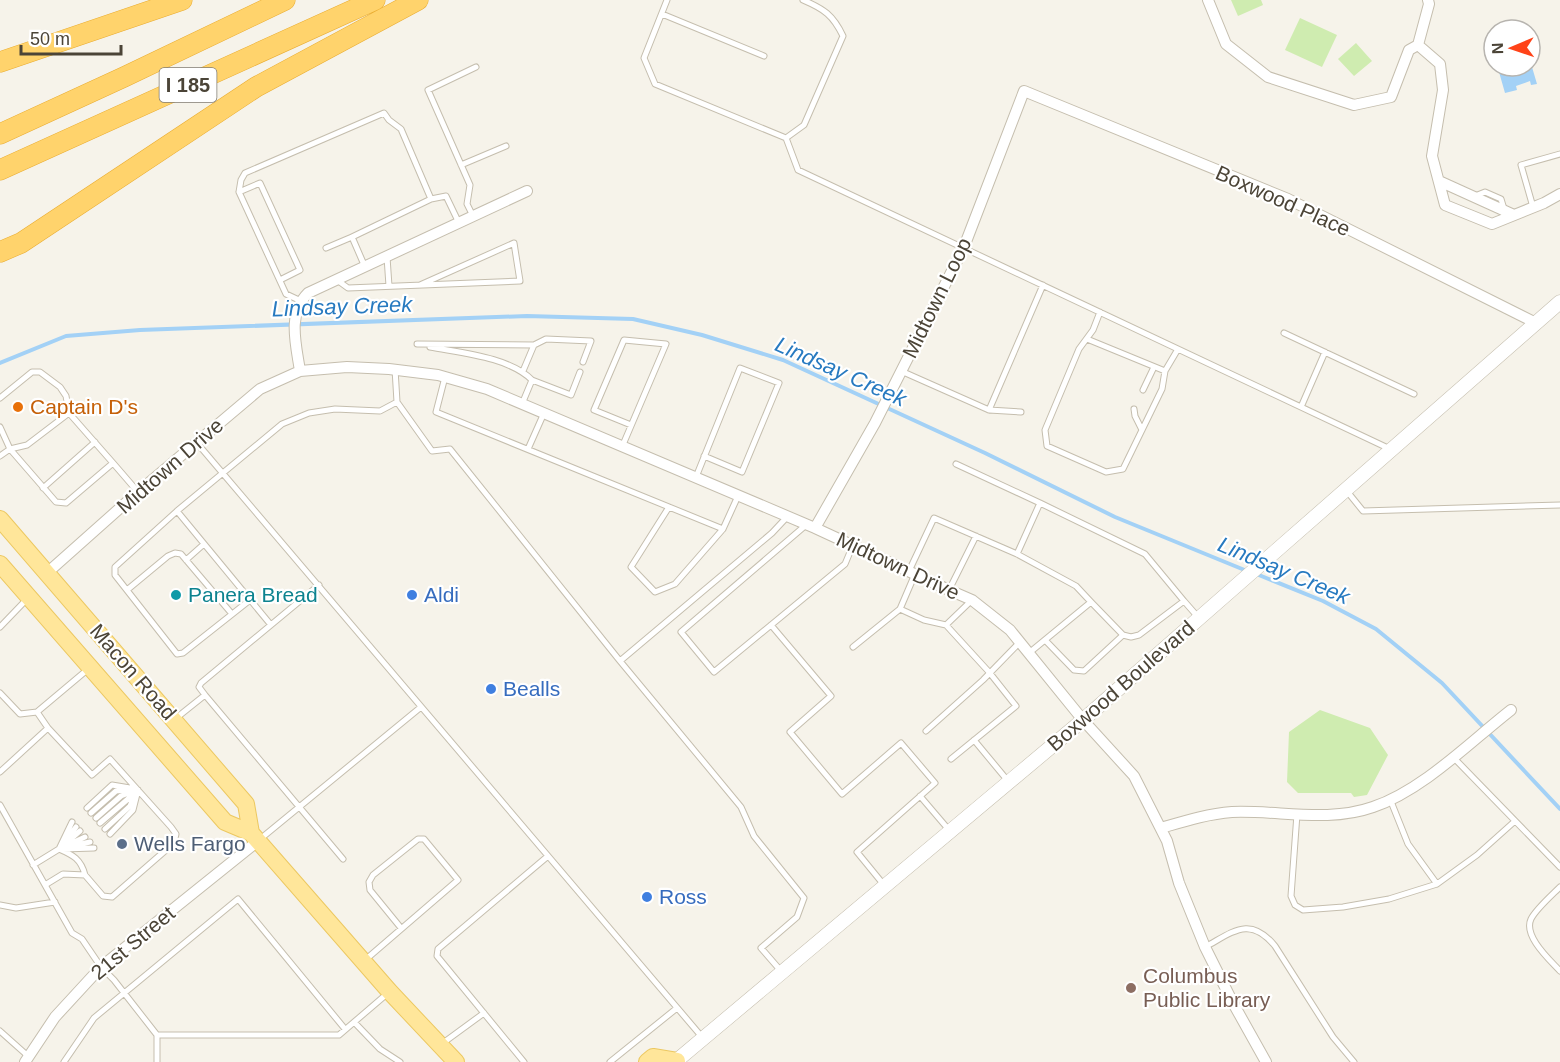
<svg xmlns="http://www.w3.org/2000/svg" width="1560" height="1062" viewBox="0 0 1560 1062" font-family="Helvetica,sans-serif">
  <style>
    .green { fill: #cfecb0 }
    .water { fill: #a3d1f6 }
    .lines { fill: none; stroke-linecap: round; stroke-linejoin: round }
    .stream { stroke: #a3d1f6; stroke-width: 4 }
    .service-casing { stroke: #c5beae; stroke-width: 7 }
    .minor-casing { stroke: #c5beae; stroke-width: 12 }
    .tertiary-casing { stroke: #c5beae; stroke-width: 15 }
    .primary-casing { stroke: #ecc861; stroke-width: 18 }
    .motorway-casing { stroke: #e9ac31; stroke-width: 21 }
    .service { stroke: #fff; stroke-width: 5 }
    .minor { stroke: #fff; stroke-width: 10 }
    .tertiary { stroke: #fff; stroke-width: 14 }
    .primary { stroke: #ffe69a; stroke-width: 16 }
    .motorway { stroke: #ffd36c; stroke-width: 20 }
    .food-dot { fill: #e8710a; stroke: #fff; stroke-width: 2 }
    .culture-dot { fill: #0f9aa8; stroke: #fff; stroke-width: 2 }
    .shop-dot { fill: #3f7fe0; stroke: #fff; stroke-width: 2 }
    .service-dot { fill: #5c6f8a; stroke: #fff; stroke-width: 2 }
    .education-dot { fill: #8d6e63; stroke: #fff; stroke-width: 2 }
    .labels { text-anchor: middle; stroke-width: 4.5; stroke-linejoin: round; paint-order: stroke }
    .shield { fill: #fff; stroke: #817c73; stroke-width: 1.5 }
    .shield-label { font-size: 20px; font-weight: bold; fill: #4b4437 }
    .street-label { font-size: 21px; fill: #4b4437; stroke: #fff }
    .food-label { font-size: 21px; fill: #c56008; stroke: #fff; text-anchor: start }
    .culture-label { font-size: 21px; fill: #0d838f; stroke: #fff; text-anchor: start }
    .shop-label { font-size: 21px; fill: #366cbe; stroke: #fff; text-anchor: start }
    .service-label { font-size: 21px; fill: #4e5e75; stroke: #fff; text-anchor: start }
    .education-label { font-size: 21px; fill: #785e54; stroke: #fff; text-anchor: start }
    .water-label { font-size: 22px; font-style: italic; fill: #277ac0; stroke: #fff }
  </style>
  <rect width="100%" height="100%" fill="#f6f3ea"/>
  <path class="green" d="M1231,0H1261L1263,5L1238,16Z
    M1300,18L1337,35L1322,67L1285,50Z
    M1356,43L1372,61L1354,76L1338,59Z
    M1320,710L1370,728L1388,755L1367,795L1354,797L1351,793H1298L1287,782L1289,732Z"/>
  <path class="water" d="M1532,67L1537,84L1531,85L1530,81L1516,86L1517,90L1505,93L1499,72L1512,68L1513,72Z"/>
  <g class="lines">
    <path class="stream" d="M0,363L66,336L140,330L527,316L633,319L702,335L783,360L985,453L1115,517L1247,571
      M1254,573L1323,601L1376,629L1442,683L1560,809"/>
    <g class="service-casing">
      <path id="service" d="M667,0L644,58L655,84L786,138L798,170L1390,449
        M662,14L764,56
        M786,138L804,125L843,36C833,15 824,9 803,0
        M461,165L506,146
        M239,192L260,183L300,270L280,280
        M1475,196L1485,192L1501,199L1504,209
        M431,199L446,196L459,223
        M1533,207L1521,165L1560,154
        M473,216L467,204L470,185L428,90L476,67
        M326,248L352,237
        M387,257L389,286
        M337,280L348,288L520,281L514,243L420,285
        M301,301L286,294L239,192L241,180L245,173L384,113L389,120L401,129L431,199L352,237L365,267
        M1100,312L1093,330L1079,349L1045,430L1047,446L1106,472L1123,469L1162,389L1165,371L1178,349
        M1284,333L1414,394
        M1087,339L1165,371
        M417,344L534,345L546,339L591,341L583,362
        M430,347C461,353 509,357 532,380
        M395,369L397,402L432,451L450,449L620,661L772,533L787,517
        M523,371L534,345
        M901,371L989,410L1043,285
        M445,377L436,412L723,529L738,496
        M1143,390L1154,367
        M0,398L32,372H40L60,387L66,396L69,413L113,463L66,503L56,502L10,449L0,427
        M522,404L532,380L571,395L580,372
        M1301,407L1325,352
        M1134,409L1135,416L1142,430
        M989,410L1021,412
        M197,443L702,1037
        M622,447L666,344L624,340L594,410L631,425
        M528,449L544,413
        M0,456L10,449L27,445L69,413
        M113,463L138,492
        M956,464L1040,503L1017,554
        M696,477L740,368L779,383L742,472L704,456
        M43,488L95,442
        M1346,490L1363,511L1560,505
        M1040,503L1145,554L1184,601
        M669,507L631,567L655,592L675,584L723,529
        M177,511L282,424L309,413L335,409L380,411L397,402
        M806,525L681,632L714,672L845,564L853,545
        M186,560L204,544
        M909,571L934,518L1017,554L1076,586L1091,602L1029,653
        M127,590L168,556L175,553L181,554L232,614
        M949,590L976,536
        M250,600L183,653L177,654L115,575V567L177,511L271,625
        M900,609L924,620L946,625L989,672L1016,706L951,759
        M771,625L831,696L790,732L842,794L901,743L935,783L857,852L884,885
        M946,625L972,600
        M0,627L28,598
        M1123,635L1131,637L1139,635L1184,601L1198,617
        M1045,640L1074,670L1084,671L1123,635L1091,602
        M853,647L900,609L915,574
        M620,661L741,807L754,836L804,898L797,917L761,948L781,971
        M0,693L20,714L37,712L87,670
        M205,695L343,859
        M175,719L205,695L199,687L201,683L319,585
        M926,731L983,680L1020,642
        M974,740L1008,781
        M1453,757L1560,867
        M0,772L48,728L37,712
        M920,796L949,830
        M0,805L72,933L82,939L101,967L114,980L157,1035
        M87,808L112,785L136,789
        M91,813L116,791L127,790
        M1297,814L1291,896L1295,905L1303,910L1343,907L1389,899L1437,884L1408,844L1390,799
        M96,818L121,796L131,792
        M100,823L135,793
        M105,829L130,806L133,799
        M110,834L133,810L138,790
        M259,840L421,707
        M65,841L76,827
        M67,842L80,831
        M72,846L90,842
        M59,849C73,855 81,859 85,875
        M59,849L72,822
        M63,849L94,848
        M33,865L59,849L85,837
        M1437,884L1477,855L1515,821
        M45,885L63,874L85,875L103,896L112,897L174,843L176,834L171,827L110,759L92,775L48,728
        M1560,887C1552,895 1536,909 1531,919C1523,936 1550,960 1560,971
        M0,905L16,908L55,902
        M1205,947C1233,932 1250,915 1275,946L1333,1037L1354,1062
        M364,961L458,880L424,839H418L373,875L369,882L370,890L401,928
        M354,1022L380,1049L400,1062
        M0,1031L28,1056
        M443,1043L484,1013
        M64,1062L94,1018L238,899L345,1029
        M157,1062V1035H339L388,993
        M524,1062L437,956L438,949L548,856
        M610,1062L677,1008"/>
    </g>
    <g class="minor-casing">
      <path id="minor" d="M1208,0L1226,44L1268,77L1354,105L1391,97L1409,50L1418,45L1429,4L1428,0
        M1418,45L1440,64L1443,90L1432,156L1445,205L1492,224L1544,203L1560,194
        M1439,181L1514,215
        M300,371C296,344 287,314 308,293L527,191
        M815,528L875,423L964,247L1024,91L1288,199L1536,323
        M47,573L138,492L260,389L300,371L347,367L389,369L438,375L487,389L815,528L949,590L972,600L1010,630L1083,720L1134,776L1167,841L1179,883L1205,947L1233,1003L1266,1062
        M1161,828C1185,821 1207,814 1232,812C1279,810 1328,823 1373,807C1423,790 1470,742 1511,710
        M25,1062L55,1017L101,967L258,841"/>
    </g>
    <g class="tertiary-casing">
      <path id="tertiary" d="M675,1062L1083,720L1560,302"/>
    </g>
    <g class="primary-casing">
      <path id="primary" d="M0,519L246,804L251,833
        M0,564L225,822L251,833L390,992L456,1062
        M647,1062L653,1057L677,1061"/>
    </g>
    <g class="motorway-casing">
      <path id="motorway" d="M0,62L182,0
        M0,134L124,77L285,0
        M0,170L375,0
        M0,252L21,243L256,87L418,0"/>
    </g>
    <use href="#service" class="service"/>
    <use href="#minor" class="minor"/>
    <use href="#tertiary" class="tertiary"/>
    <use href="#primary" class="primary"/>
    <use href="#motorway" class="motorway"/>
  </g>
  <circle class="food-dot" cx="18" cy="407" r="6"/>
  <circle class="culture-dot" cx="176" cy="595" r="6"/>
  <g class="shop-dot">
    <circle cx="412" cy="595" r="6"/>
    <circle cx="491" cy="689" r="6"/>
    <circle cx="647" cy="897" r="6"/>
  </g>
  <circle class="service-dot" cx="122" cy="844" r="6"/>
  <circle class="education-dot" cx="1131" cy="988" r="6"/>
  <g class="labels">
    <rect class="shield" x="159.5" y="68" width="57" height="34" rx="4.5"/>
    <g class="shield-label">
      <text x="188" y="92">I 185</text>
    </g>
    <g class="street-label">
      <text transform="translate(1283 201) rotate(24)" y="7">Boxwood Place</text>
      <text transform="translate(937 298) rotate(-64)" y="7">Midtown Loop</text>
      <text transform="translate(170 466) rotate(-41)" y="7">Midtown Drive</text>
      <text transform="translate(898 566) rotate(25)" y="7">Midtown Drive</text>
      <text transform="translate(133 672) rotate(49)" y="7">Macon Road</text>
      <text transform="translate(1121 686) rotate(-41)" y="7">Boxwood Boulevard</text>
      <text transform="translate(133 943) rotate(-40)" y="7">21st Street</text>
    </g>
    <g class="food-label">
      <text x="30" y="414">Captain D's</text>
    </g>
    <g class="culture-label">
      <text x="188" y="602">Panera Bread</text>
    </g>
    <g class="shop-label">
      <text x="424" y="602">Aldi</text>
      <text x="503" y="696">Bealls</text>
      <text x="659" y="904">Ross</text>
    </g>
    <g class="service-label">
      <text x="134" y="851">Wells Fargo</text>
    </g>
    <g class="education-label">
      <text x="1143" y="983">Columbus<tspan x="1143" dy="24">Public Library</tspan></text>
    </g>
    <g class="water-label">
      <text transform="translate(342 306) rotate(-2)" y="8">Lindsay Creek</text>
      <text transform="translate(841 371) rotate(24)" y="8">Lindsay Creek</text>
      <text transform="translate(1284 570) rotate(23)" y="8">Lindsay Creek</text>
    </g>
  </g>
  <g transform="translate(1512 48) rotate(268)"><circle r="28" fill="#ffffff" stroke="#b7b4af" stroke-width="1.5"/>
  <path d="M0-4.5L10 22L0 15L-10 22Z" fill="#ff4318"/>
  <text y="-9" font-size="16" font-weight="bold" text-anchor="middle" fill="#4b4437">N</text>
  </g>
  <path d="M21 45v9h100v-9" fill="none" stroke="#4b4437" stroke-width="3"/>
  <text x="30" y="45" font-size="18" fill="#4b4437" stroke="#ffffff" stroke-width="4.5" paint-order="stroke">50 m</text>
</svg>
